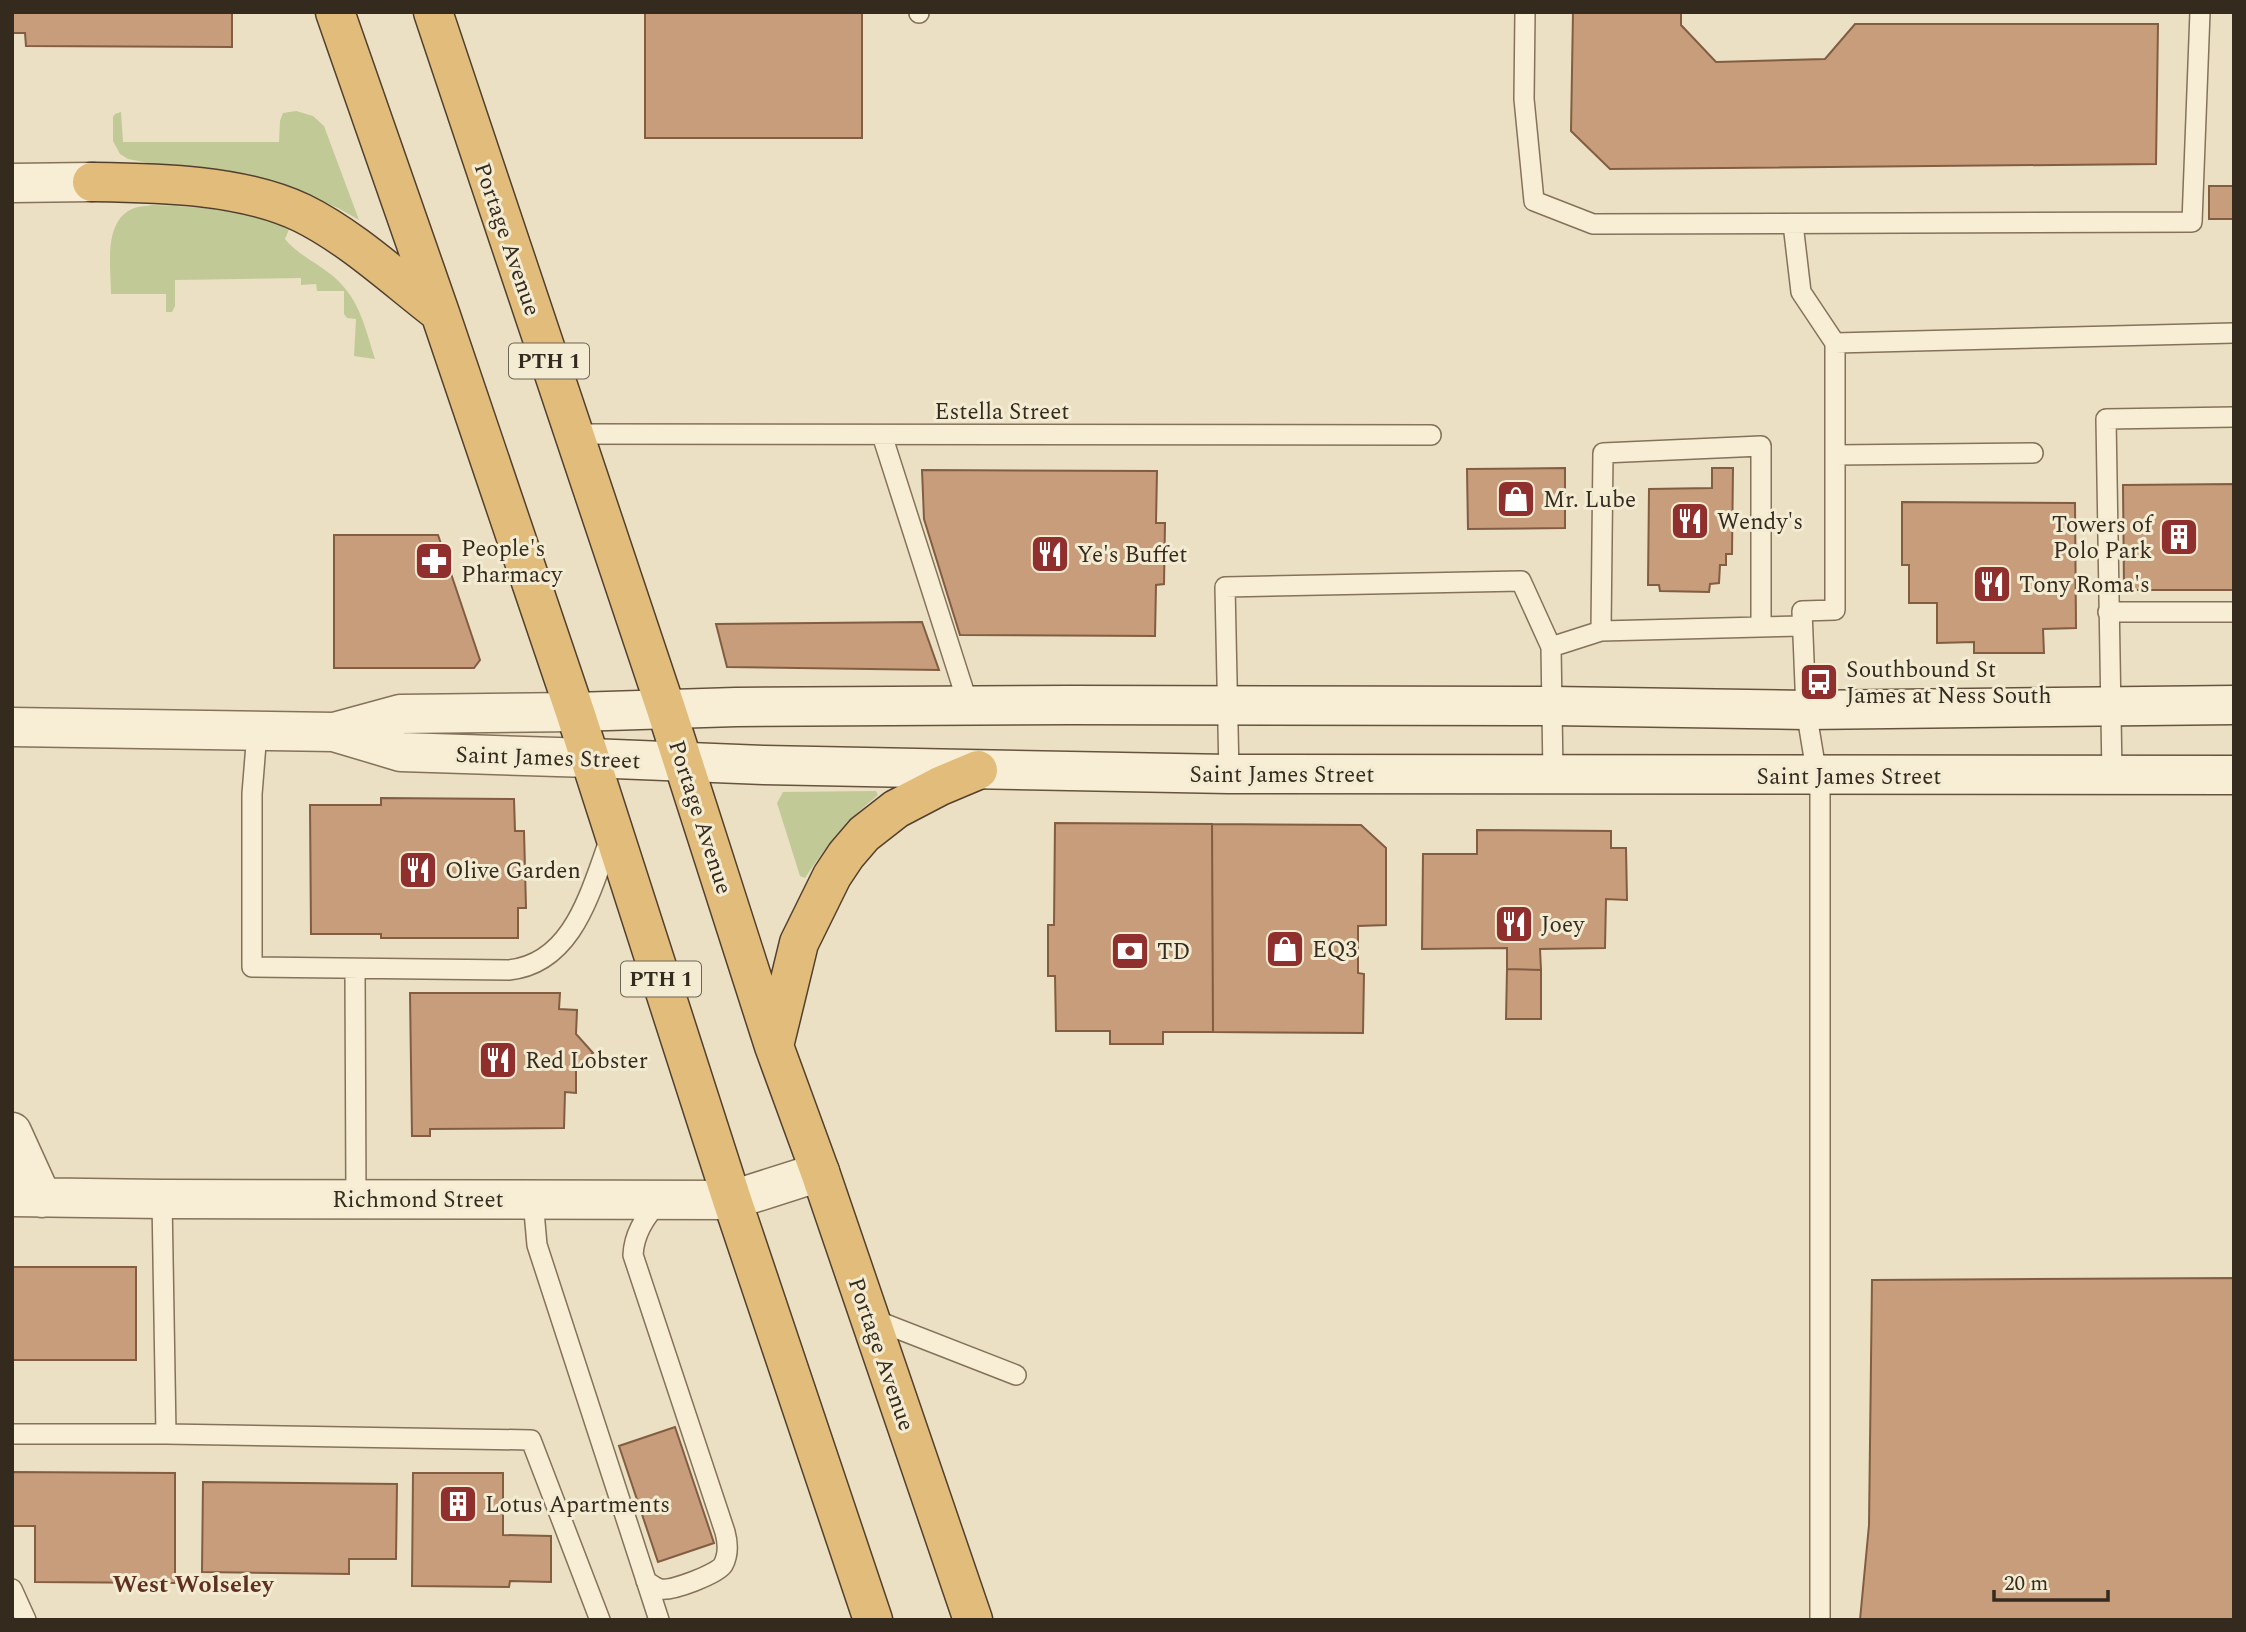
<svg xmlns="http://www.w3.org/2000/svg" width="2246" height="1632" viewBox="0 0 2246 1632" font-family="Spectral,serif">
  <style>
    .green { fill: #c1c997 }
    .building { fill: #c79d7b; stroke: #825d42; stroke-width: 2 }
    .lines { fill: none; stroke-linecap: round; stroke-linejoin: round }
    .service-casing { stroke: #84725b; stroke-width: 22 }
    .minor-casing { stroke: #84725b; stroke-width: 41 }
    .secondary-casing { stroke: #66533e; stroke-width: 41 }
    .trunk-casing { stroke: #52402f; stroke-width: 41 }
    .service { stroke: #f7eed5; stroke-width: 19 }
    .minor { stroke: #f7eed5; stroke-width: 38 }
    .secondary { stroke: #f7eed5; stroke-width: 38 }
    .trunk { stroke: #e2bc7a; stroke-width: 38 }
    .labels { text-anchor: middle; stroke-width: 6; stroke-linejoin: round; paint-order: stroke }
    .shield { fill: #f3ebd2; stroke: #6e6454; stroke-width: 2 }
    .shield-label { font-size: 21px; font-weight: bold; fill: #352a1e }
    .street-label { font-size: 23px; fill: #352a1e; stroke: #f3ebd2 }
    .poi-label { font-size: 23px; fill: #352a1e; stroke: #f3ebd2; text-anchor: start }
    .neighbourhood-label { font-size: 24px; font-weight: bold; fill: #5f2f20; stroke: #f3ebd2 }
  </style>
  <rect width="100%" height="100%" fill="#ebe0c3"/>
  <path class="green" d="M296,111L313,116L324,126L359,220L338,208L316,199L184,170L128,159L120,154L113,141V117L115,114L121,112L123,142H279L280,121L283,113Z
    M153,205C200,207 246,210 290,227L285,239C297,254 314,261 329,273C359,296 364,324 375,359L354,356L356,319L347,318L344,314V291H317L316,284L301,285V278L175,280V306L172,312H166V294H111C111,268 103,222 132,209C138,206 147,206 153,205Z
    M876,791L878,795C848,819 826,846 805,878L800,876L777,803L783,792Z"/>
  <path class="building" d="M12,12H232V47L26,46L25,33H12Z
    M645,12H862V138H645Z
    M1573,12H1681V25L1716,62L1825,59L1855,24H2158L2156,164L1610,169L1571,131Z
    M2209,186H2234V219H2209Z
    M1565,468V528L1468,529L1467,469Z
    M1712,468H1733L1732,554H1726V565H1720L1719,583L1710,584L1709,592L1660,591L1659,585H1648L1649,489L1712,488Z
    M922,470L1157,471L1156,523H1165L1164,584L1156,585L1155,636L960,635L924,519Z
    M2234,484V590H2124L2123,485Z
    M1902,502L2075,503L2076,628L2043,629L2044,653H1974V642L1937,643V603H1909V565H1902Z
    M334,535H438L480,660L474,668H334Z
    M922,622L939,670L727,667L716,624Z
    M381,798L514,799L515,831H524L526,908H518V938H381V934H311L310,805H381Z
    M1055,823L1212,824L1213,1032H1163V1044H1110V1031H1056L1055,976H1048V925H1054Z
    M1212,824L1361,825L1386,848V925L1358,926V973L1364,974L1363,1033L1213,1032Z
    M1477,830L1611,831V848H1626L1627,900L1606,899L1605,948L1540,949L1541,970L1507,969V948L1422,949L1423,854H1477Z
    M1507,969L1541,970V1019H1506Z
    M410,993H560L559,1009L577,1010L576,1034L593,1053L576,1067V1093L565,1092L564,1128L430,1129V1136H412Z
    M12,1267H136V1360H12Z
    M2234,1278V1620H1860L1869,1525L1872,1280Z
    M675,1427L714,1543L658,1562L619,1446Z
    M12,1472L175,1473V1583L35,1582V1526H12Z
    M413,1473H503V1535L551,1536V1582L510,1581L509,1587L412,1586Z
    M203,1482L397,1484L396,1559H349V1574L202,1572Z"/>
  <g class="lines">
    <g class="service-casing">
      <path id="service" d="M919,12V13
        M1525,12L1524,99L1534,201L1593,224L2192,222L2200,12
        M1793,224L1801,292L1835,343L2234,333
        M573,434L1431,435
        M882,435L969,707
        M1835,455L2033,453
        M2108,612H2234
        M1761,626V446L1603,453L1601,631L1802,626
        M1551,647L1601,631
        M257,732L252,794V967L509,970C575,963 591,888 611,836
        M1229,774L1225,587L1521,581L1551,647L1553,774
        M2112,775L2106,419L2234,417
        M355,969L356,1199
        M162,1199L166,1434
        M533,1200L537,1245L659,1620
        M870,1318L1016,1375
        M12,1434H166L531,1440L600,1620
        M646,1581C651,1584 655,1588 661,1589C673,1591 717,1574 723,1565C729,1554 728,1543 725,1532L633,1255C634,1233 646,1215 661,1200
        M12,1589L26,1620
        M1820,1620V794L1806,710L1802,611L1835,610V343"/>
    </g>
    <g class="minor-casing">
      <path id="minor" d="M12,183L92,182
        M12,727L334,732L400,714L575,712
        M334,732L401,752L590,758
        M12,1132L42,1198
        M12,1197L162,1199L732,1200L820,1172"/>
    </g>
    <g class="secondary-casing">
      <path id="secondary" d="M575,712L736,707L1070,705L1552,706L1806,710L2234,705
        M590,758L764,765L1229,774L2234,775"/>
    </g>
    <g class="trunk-casing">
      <path id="trunk" d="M335,12L440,313L575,712L732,1200L873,1620
        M433,12L666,709L774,1046L820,1172L973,1620
        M92,182C159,183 241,184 302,213C351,237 397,280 440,313
        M774,1046L799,943L832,876L846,855L864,834L896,809L940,786L978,770"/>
    </g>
    <use href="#service" class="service"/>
    <use href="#minor" class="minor"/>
    <use href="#secondary" class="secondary"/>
    <use href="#trunk" class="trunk"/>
  </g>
  <defs>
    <g id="shop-square" transform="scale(2.0125)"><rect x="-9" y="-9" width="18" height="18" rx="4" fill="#90302e" stroke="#f3ebd2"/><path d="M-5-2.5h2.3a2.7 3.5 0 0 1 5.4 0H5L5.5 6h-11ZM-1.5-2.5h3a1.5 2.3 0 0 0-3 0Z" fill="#fff"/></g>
    <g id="restaurant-square" transform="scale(2.0125)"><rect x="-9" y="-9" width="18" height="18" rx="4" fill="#90302e" stroke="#f3ebd2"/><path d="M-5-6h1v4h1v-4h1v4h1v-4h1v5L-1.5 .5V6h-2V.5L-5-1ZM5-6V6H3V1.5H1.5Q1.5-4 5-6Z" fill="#fff"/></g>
    <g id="building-square" transform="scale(2.0125)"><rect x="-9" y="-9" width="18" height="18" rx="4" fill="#90302e" stroke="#f3ebd2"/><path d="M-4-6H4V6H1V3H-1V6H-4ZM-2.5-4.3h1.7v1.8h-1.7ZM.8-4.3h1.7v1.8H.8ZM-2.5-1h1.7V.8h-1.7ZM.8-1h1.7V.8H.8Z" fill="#fff"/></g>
    <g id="pharmacy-square" transform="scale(2.0125)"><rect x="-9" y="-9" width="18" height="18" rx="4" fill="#90302e" stroke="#f3ebd2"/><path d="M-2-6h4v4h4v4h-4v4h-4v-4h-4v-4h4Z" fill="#fff"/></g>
    <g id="bus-square" transform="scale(2.0125)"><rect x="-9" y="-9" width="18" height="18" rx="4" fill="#90302e" stroke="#f3ebd2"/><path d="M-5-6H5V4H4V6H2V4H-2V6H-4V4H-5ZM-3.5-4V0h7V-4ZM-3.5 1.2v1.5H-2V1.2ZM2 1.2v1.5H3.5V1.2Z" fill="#fff"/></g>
    <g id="bank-square" transform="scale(2.0125)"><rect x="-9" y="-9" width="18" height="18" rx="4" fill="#90302e" stroke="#f3ebd2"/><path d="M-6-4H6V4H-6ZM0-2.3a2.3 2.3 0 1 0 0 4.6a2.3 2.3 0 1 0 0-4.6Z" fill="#fff"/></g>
  </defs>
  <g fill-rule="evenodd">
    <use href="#shop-square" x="1516" y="499"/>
    <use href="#restaurant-square" x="1690" y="521"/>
    <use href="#building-square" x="2179" y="537"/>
    <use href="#restaurant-square" x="1050" y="554"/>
    <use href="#pharmacy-square" x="434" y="561"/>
    <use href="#restaurant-square" x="1992" y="584"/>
    <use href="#bus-square" x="1819" y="682"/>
    <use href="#restaurant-square" x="418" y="870"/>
    <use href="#restaurant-square" x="1514" y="924"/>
    <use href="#shop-square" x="1285" y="949"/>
    <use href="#bank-square" x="1130" y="951"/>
    <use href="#restaurant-square" x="498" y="1060"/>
    <use href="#building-square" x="458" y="1504"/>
  </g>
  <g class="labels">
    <g class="shield">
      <rect x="509" y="343.5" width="80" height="35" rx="5"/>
      <rect x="621" y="961.5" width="80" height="35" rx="5"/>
    </g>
    <g class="shield-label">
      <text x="549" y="368">PTH 1</text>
      <text x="661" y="986">PTH 1</text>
    </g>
    <g class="street-label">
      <text transform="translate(508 239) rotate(71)" y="8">Portage Avenue</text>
      <text x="1002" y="419">Estella Street</text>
      <text transform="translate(548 757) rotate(2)" y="8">Saint James Street</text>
      <text x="1282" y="782">Saint James Street</text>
      <text x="1849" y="784">Saint James Street</text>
      <text transform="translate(701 817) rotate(72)" y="8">Portage Avenue</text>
      <text x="418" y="1207">Richmond Street</text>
      <text transform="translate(882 1354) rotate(71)" y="8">Portage Avenue</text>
    </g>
    <g class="poi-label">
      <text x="1543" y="507">Mr. Lube</text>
      <text x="1717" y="529">Wendy's</text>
      <text x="2152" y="532" text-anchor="end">Towers of<tspan x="2152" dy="26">Polo Park</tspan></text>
      <text x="461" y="556">People's<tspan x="461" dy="26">Pharmacy</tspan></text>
      <text x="1077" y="562">Ye's Buffet</text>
      <text x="2019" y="592">Tony Roma's</text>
      <text x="1846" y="677">Southbound St<tspan x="1846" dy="26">James at Ness South</tspan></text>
      <text x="445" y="878">Olive Garden</text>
      <text x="1541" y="932">Joey</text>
      <text x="1312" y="957">EQ3</text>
      <text x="1157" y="959">TD</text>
      <text x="525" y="1068">Red Lobster</text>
      <text x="485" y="1512">Lotus Apartments</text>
    </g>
    <g class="neighbourhood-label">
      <text x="193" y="1592">West Wolseley</text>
    </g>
  </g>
  <rect width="2246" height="1632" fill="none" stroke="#352a1e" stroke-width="28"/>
  <path d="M1994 1590v10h114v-10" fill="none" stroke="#352a1e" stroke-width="3.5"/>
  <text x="2004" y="1590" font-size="21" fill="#352a1e" stroke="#f3ebd2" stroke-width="5" paint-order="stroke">20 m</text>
</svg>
